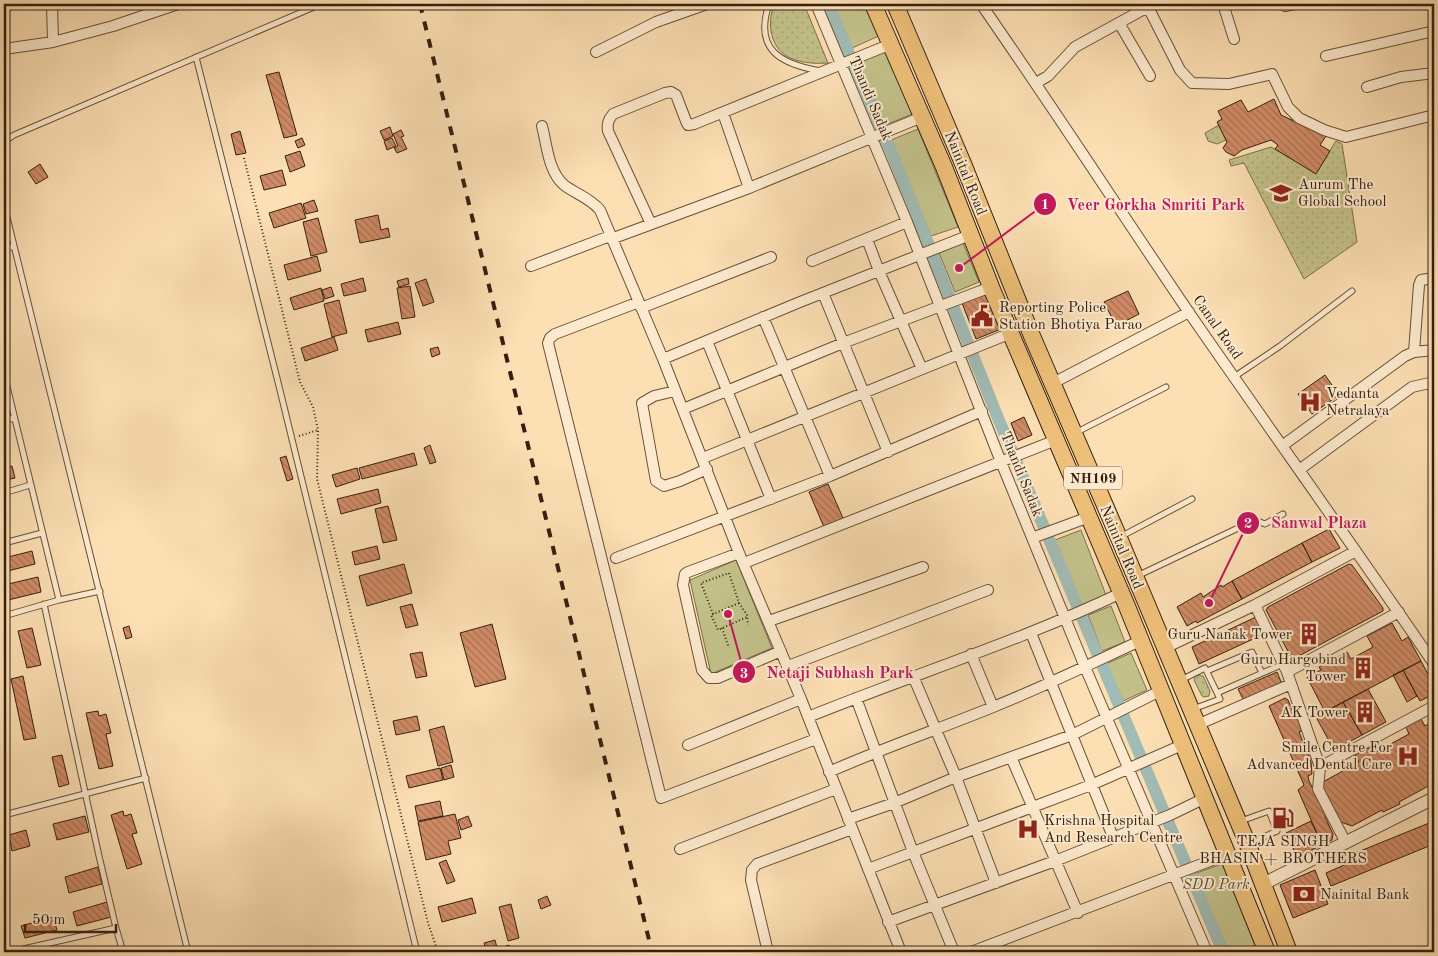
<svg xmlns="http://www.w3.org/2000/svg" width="1438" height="956" viewBox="0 0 1438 956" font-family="'Old Standard TT',serif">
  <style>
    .grass { fill: url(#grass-dots); stroke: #7c704d }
    .green { fill: #c3c18a; stroke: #7c704d }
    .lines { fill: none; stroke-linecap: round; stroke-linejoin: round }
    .canal { stroke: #a1bbb5; stroke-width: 12 }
    .building { fill: url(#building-back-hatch); stroke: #342010 }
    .service-casing { stroke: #665039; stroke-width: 7 }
    .minor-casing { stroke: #665039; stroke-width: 12 }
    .tertiary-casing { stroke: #665039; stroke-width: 14 }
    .trunk-casing { stroke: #342010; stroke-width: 18 }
    .path { stroke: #342010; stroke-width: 2; stroke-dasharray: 1 2.5; stroke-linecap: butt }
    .service { stroke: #fdeace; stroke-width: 5 }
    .minor { stroke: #fdeace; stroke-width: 10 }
    .tertiary { stroke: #fdeace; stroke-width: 12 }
    .trunk { stroke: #eec07a; stroke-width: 16 }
    .rail { stroke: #342010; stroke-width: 4; stroke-dasharray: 9 9; stroke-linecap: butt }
    .labels { text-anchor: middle; stroke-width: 4; stroke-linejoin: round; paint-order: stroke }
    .shield { fill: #fdeace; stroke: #705d49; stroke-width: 1 }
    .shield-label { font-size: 14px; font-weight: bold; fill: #342010 }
    .street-label { font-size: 15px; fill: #342010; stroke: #fdeace }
    .poi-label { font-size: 15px; fill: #342010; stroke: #fdeace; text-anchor: start }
    .park-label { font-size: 15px; font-style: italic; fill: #5f5035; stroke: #fdeace }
    .leader { fill: none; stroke: #c2185b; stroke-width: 2 }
    .callout-dot { fill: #c2185b; stroke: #fdeace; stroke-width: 2 }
    .mark-label { font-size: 15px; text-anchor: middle; font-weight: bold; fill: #fff }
    .callout-label { font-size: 16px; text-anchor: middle; font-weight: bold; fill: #c2185b; stroke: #fdeace; stroke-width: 4; stroke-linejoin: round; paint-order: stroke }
  </style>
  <defs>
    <pattern id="grass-dots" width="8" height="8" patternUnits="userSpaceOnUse" patternTransform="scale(1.25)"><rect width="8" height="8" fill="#c3c18a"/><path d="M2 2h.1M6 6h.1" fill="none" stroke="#a8a676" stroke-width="1.8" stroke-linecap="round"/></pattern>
    <pattern id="building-back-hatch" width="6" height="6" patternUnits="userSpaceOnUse" patternTransform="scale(1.25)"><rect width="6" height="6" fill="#d18c67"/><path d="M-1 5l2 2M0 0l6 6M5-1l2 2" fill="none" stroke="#aa7253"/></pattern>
  </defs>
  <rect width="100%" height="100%" fill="#fcdfb3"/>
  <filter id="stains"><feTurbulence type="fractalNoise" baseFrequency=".004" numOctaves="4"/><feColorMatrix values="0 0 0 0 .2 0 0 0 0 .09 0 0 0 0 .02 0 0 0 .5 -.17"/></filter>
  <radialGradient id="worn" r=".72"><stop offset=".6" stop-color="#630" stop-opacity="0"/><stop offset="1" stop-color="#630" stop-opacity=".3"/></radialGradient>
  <path class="grass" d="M775,4H804L828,63C814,64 797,63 785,55C769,44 767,19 775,4Z
    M1219,125L1226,140L1217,144L1208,141L1205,133Z
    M1336,141L1342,144L1357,242L1304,279L1244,163L1231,166L1229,160L1271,147L1316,173Z
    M1196,675L1203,676L1210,691L1209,696L1204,697L1202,696L1194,680Z"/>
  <path class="green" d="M833,4H867L881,35L852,48Z
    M886,50L913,114L885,125L859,62Z
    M918,129L958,227L931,236L891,140Z
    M963,243L979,282L955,292L939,253Z
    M1081,530L1106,595L1081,605L1055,540Z
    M736,560L772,648L711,674L690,580Z
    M1111,606L1125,642L1102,651L1088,615Z
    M1131,653L1147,690L1123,701L1106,664Z
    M1224,863L1258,952H1229L1194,874Z"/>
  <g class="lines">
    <path class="canal" d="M828,4L893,156L998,418L1223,952"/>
  </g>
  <path class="building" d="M279,72L297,135L284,138L266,75Z
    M1274,99L1281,115L1326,136L1320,145L1330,151L1316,174L1275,149L1278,145L1271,140L1242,150L1234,156L1226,152L1223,148L1227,142L1217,122L1222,119L1218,111L1241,100L1248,112Z
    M390,127L393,136L384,140L380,131Z
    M401,130L404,136L401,137L407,149L397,153L394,148L398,146L393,134Z
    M240,131L246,153L236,155L231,134Z
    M302,138L305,145L298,148L295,141Z
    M392,138L396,146L387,150L384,141Z
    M300,151L305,166L290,172L285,156Z
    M40,164L48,177L36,184L28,172Z
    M282,170L286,185L264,190L260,176Z
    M314,200L318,211L306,214L303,204Z
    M301,203L306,218L274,228L269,213Z
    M378,215L381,230L388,228L390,237L360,243L355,220Z
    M318,218L327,252L311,256L303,222Z
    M317,256L321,271L288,280L284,265Z
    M363,278L366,291L344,296L341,284Z
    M408,278L409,284L399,287L397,281Z
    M426,279L434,302L423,306L415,283Z
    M410,286L415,317L402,319L397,288Z
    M331,287L334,296L325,299L322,290Z
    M321,288L324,301L294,310L290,298Z
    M1128,291L1139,314L1116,326L1104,302Z
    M987,293L1001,329L976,339L962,303Z
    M339,300L347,333L332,337L324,304Z
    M398,322L401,334L368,342L365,330Z
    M334,337L338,350L305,361L301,348Z
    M438,347L440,354L432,357L430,349Z
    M1325,375L1339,395L1312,414L1298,394Z
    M1024,417L1032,435L1018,441L1011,423Z
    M4,437L8,450L4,451Z
    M430,445L436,462L430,464L424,448Z
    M414,453L417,465L362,479L359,468Z
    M286,456L293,479L287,481L280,458Z
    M12,466L15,478L6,480L4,468Z
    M357,468L360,479L336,487L332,475Z
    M828,484L843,518L824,527L809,492Z
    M378,489L381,503L341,514L337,499Z
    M388,506L397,540L383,543L375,509Z
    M1329,529L1340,548L1312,562L1302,543Z
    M1302,543L1312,562L1242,599L1232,581Z
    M377,546L380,559L355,565L352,552Z
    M32,551L35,564L4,572V558Z
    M404,564L412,593L367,606L359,576Z
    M1349,564L1352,565L1383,608V611L1295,658L1291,657L1266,610L1268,607Z
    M38,577L41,592L4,601V585Z
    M1232,581L1242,599L1197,623L1196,621L1187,626L1177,607L1201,593L1203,597L1221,585L1222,587Z
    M412,604L418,625L406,628L400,607Z
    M1256,617L1264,634L1199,664L1192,647Z
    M1392,623L1402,641L1408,637L1421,661L1325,712L1307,677L1321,670L1319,667L1347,652L1351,659L1373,647L1367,636Z
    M492,624L506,679L475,687L460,633Z
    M129,626L132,637L126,639L123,628Z
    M32,628L41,665L27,668L18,631Z
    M422,652L427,676L416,678L410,654Z
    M1421,661L1434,686V694L1420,701L1403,670Z
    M1403,670L1417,696L1407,702L1393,675Z
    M1277,672L1282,684L1244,701L1238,689Z
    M23,676L36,738L24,740L11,679Z
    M1368,689L1386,722L1362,735L1343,702Z
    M1285,698L1288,700L1293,712H1295L1302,731L1299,732L1311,762L1312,774L1308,776L1309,781L1321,805L1326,812L1325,817L1333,834L1332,840L1322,845L1298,790L1304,785L1269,706Z
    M1343,702L1362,735L1334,750L1316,717Z
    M98,711L99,716L106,714L111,733L106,734L113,766L99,769L86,713Z
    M417,716L420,730L396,735L393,721Z
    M1421,719L1425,726L1434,721V783L1399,802L1400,804L1383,812L1382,810L1352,826L1338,821L1322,789L1323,782L1359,762L1355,755L1371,747L1374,753L1409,734L1406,727Z
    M444,726L453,762L438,766L429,730Z
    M4,732L8,753L4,754Z
    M62,755L69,784L59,787L52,757Z
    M451,765L454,777L444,780L441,768Z
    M440,768L443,780L409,788L406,776Z
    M440,801L443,816L418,821L415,806Z
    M123,811L124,816L131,814L137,833L132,834L142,864L127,869L111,815Z
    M455,814L461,838L448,841L451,854L426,860L418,822Z
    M85,816L89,832L57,840L53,824Z
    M468,816L472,826L461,830L458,820Z
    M1311,821L1322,845L1297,857L1286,833Z
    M1434,821V844L1331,886L1326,873L1351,862L1348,856Z
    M26,830L30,846L12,851L9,835Z
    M446,860L455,881L447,884L439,863Z
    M98,867L102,884L69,893L65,877Z
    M1315,870L1328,904L1293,918L1280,885Z
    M547,896L551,905L541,909L538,900Z
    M472,898L476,913L442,922L438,907Z
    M107,902L111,917L77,926L73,912Z
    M511,904L519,938L508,941L499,907Z
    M53,917L57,930L25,938L21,926Z
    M495,940L497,948L486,951L484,943Z
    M509,945L512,952H489Z"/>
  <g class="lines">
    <g class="service-casing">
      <path id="service" d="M769,4C754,49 779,64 821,71
        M196,57L278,382L417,952
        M4,142L14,135L321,4
        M4,205L188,952
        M4,249L14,246
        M4,374L59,600
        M1234,377L1280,346L1352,291
        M4,421L14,418
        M1077,432L1166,387
        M4,493L30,485
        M1122,536L1192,499
        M4,543L42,533
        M1137,576L1255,520L1265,524L1283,514
        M44,604L99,856L116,928L123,952
        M4,616L59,600L100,591
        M1207,671L1252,652L1262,673
        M1181,680L1205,668L1220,699L1193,709
        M1217,693L1283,664
        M4,815L146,778
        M1241,821L1269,811L1277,831L1250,843
        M10,952L116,928"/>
    </g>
    <g class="minor-casing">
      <path id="minor" d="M52,4L53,42
        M816,4L907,222L1001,462L1085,667L1207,952
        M981,4C1052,106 1120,211 1190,314C1271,431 1354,547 1434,664
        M1223,4L1234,39
        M1285,6L1295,4
        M1119,23L1150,76
        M4,49L53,42L113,26L178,4
        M596,52L656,22L707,4
        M1326,56L1434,31
        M1036,83L1048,76L1075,47L1146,8L1151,13L1180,70L1192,83L1229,84L1272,74L1288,107L1299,118L1324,130L1346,137L1434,115
        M1367,87L1401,77L1434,73
        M723,113L749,188
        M542,126C547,145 548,171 564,185C576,194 590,198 600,210L663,359L739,553L801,699L901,952
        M651,224L608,131C607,124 608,120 613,114L665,93L671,92L676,95L686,121L688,125L694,124L891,44
        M611,239L749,188L922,117
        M867,239L879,271L922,369
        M812,261L907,222
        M531,266L610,236
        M823,293L888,452
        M639,302L555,334L550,338L548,343L661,798L816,739
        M641,308L771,257
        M763,317L830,476
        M707,341L771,499
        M1414,352L1419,285L1421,280L1434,278
        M663,359L800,302L970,235
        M1053,383L1189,312
        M675,391L654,396L642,403L656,481L664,486L680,481L707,469
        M683,409L843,343L991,287
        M1282,446L1405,356L1414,352L1434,350
        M703,458L1011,333
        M1299,470L1412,387L1434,382
        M1032,538L1089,517
        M739,553L688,572L685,574L683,585L702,670L709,678H718L781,651
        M616,558L830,476L982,411
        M744,563L1056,440
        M1255,605L1287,672L1320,767L1318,789L1346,843
        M769,621L923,567
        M1031,633L1113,837
        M1165,648L1255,605L1356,551
        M971,654L993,707
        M788,666L988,590
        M1287,672L1399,612
        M913,676L956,777L996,883
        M856,698L913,852L954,952
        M808,717C912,675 1020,641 1121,593
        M1197,725L1291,684
        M688,745L801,699
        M1011,757L1078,913
        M1320,767L1434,706
        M829,772C883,748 939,729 993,707C1043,687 1092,663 1140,641
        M848,819L894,803L956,777L1072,735L1162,690
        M680,849L836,789
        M868,869L1091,785L1182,745
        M888,922L1055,861L1170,815L1205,798
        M768,952L751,880L752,870L757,864L852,829
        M971,952L1228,854"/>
    </g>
    <g class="tertiary-casing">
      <path id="tertiary" d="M1263,884L1434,798"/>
    </g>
    <g class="trunk-casing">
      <path id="trunk" d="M873,4L944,167L993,292L1126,604L1267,952
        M895,4L964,166L1032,336L1119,538L1246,840L1289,952"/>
    </g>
    <path class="path" d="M244,158L300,382L313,407L318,430L317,479L428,923L438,952
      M299,436L318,430
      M739,603L711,615L718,630L747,617
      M713,614L701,583L729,573L739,603L747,615L748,625
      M722,628L729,648"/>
    <use href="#service" class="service"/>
    <use href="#minor" class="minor"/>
    <use href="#tertiary" class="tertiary"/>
    <use href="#trunk" class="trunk"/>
    <path class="rail" d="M420,4L652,952"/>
  </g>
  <defs>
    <g id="school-bare" transform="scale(1.725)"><path d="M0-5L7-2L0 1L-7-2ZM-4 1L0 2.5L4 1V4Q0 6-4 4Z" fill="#8f2418" stroke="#fdeace" stroke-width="2.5" paint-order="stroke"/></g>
    <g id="civic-bare" transform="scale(1.725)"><path d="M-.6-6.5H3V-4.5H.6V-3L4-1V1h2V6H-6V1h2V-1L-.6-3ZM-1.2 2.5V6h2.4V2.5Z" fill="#8f2418" stroke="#fdeace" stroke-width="2.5" paint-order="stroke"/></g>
    <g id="hospital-bare" transform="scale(1.725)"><path d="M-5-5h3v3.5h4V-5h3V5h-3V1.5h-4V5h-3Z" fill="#8f2418" stroke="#fdeace" stroke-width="2.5" paint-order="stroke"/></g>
    <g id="building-bare" transform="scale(1.725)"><path d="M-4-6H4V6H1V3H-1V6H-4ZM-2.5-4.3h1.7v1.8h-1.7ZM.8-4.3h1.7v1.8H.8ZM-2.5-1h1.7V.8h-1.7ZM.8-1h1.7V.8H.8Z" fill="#8f2418" stroke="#fdeace" stroke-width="2.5" paint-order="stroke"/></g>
    <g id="fuel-bare" transform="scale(1.725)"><path d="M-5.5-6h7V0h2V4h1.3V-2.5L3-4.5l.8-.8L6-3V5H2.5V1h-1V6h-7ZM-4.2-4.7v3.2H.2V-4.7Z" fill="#8f2418" stroke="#fdeace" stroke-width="2.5" paint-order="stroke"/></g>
    <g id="bank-bare" transform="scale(1.725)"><path d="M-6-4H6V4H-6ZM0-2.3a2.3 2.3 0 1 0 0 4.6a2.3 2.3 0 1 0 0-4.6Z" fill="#8f2418" stroke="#fdeace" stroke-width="2.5" paint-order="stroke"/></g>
  </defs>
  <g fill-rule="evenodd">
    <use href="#school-bare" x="1281" y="193"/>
    <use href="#civic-bare" x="982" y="316"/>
    <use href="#hospital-bare" x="1310" y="402"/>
    <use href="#building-bare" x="1309" y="634"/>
    <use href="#building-bare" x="1363" y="668"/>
    <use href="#building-bare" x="1365" y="712"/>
    <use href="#hospital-bare" x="1408" y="756"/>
    <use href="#fuel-bare" x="1283" y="818"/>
    <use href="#hospital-bare" x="1028" y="829"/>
    <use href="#bank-bare" x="1304" y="894"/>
  </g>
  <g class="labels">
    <rect class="shield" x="1064" y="466.5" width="58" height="23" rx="4"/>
    <g class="shield-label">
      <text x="1093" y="483">NH109</text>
    </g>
    <g class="street-label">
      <text transform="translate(871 98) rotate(67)" y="5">Thandi Sadak</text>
      <text transform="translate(966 173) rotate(68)" y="5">Nainital Road</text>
      <text transform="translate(1218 327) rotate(55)" y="5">Canal Road</text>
      <text transform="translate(1022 474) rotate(68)" y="5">Thandi Sadak</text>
      <text transform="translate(1122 547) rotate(67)" y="5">Nainital Road</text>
    </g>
    <g class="poi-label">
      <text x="1298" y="189">Aurum The<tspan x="1298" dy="17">Global School</tspan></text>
      <text x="999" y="312">Reporting Police<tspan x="999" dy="17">Station Bhotiya Parao</tspan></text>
      <text x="1326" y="398">Vedanta<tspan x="1326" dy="17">Netralaya</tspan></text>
      <text x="1292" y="639" text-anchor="end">Guru Nanak Tower</text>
      <text x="1346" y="664" text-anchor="end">Guru Hargobind<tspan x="1346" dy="17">Tower</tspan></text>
      <text x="1348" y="717" text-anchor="end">AK Tower</text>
      <text x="1392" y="752" text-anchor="end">Smile Centre For<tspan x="1392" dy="17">Advanced Dental Care</tspan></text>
      <text x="1044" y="825">Krishna Hospital<tspan x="1044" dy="17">And Research Centre</tspan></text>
      <text x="1283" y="846" text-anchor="middle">TEJA SINGH<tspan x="1283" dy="17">BHASIN + BROTHERS</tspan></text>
      <text x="1320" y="899">Nainital Bank</text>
    </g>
    <g class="park-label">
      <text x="1216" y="889">SDD Park</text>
    </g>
  </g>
  <path class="leader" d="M959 268L1045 204M1209 603L1248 523M728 614L744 672"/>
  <g class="callout-dot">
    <circle cx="959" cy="268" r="5"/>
    <circle cx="1209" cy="603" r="5"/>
    <circle cx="728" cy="614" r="5"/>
    <circle cx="1045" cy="204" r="12"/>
    <circle cx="1248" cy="523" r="12"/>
    <circle cx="744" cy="672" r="12"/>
  </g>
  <g class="mark-label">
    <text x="1045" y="209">1</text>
    <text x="1248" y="528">2</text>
    <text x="744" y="678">3</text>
  </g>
  <g class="callout-label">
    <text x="1156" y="210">Veer Gorkha Smriti Park</text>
    <text x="1319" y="528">Sanwal Plaza</text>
    <text x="840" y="678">Netaji Subhash Park</text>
  </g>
  <rect width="1438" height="956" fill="none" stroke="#fcdfb3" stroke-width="20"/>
  <rect x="5" y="5" width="1428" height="946" fill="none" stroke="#342010" stroke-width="2.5"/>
  <rect x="10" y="10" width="1418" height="936" fill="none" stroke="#342010"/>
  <path d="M25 924v8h91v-8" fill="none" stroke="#342010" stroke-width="2.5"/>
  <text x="32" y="924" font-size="15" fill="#342010" stroke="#fdeace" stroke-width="4" paint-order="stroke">50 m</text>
  <rect width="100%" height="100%" filter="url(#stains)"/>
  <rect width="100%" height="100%" fill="url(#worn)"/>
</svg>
